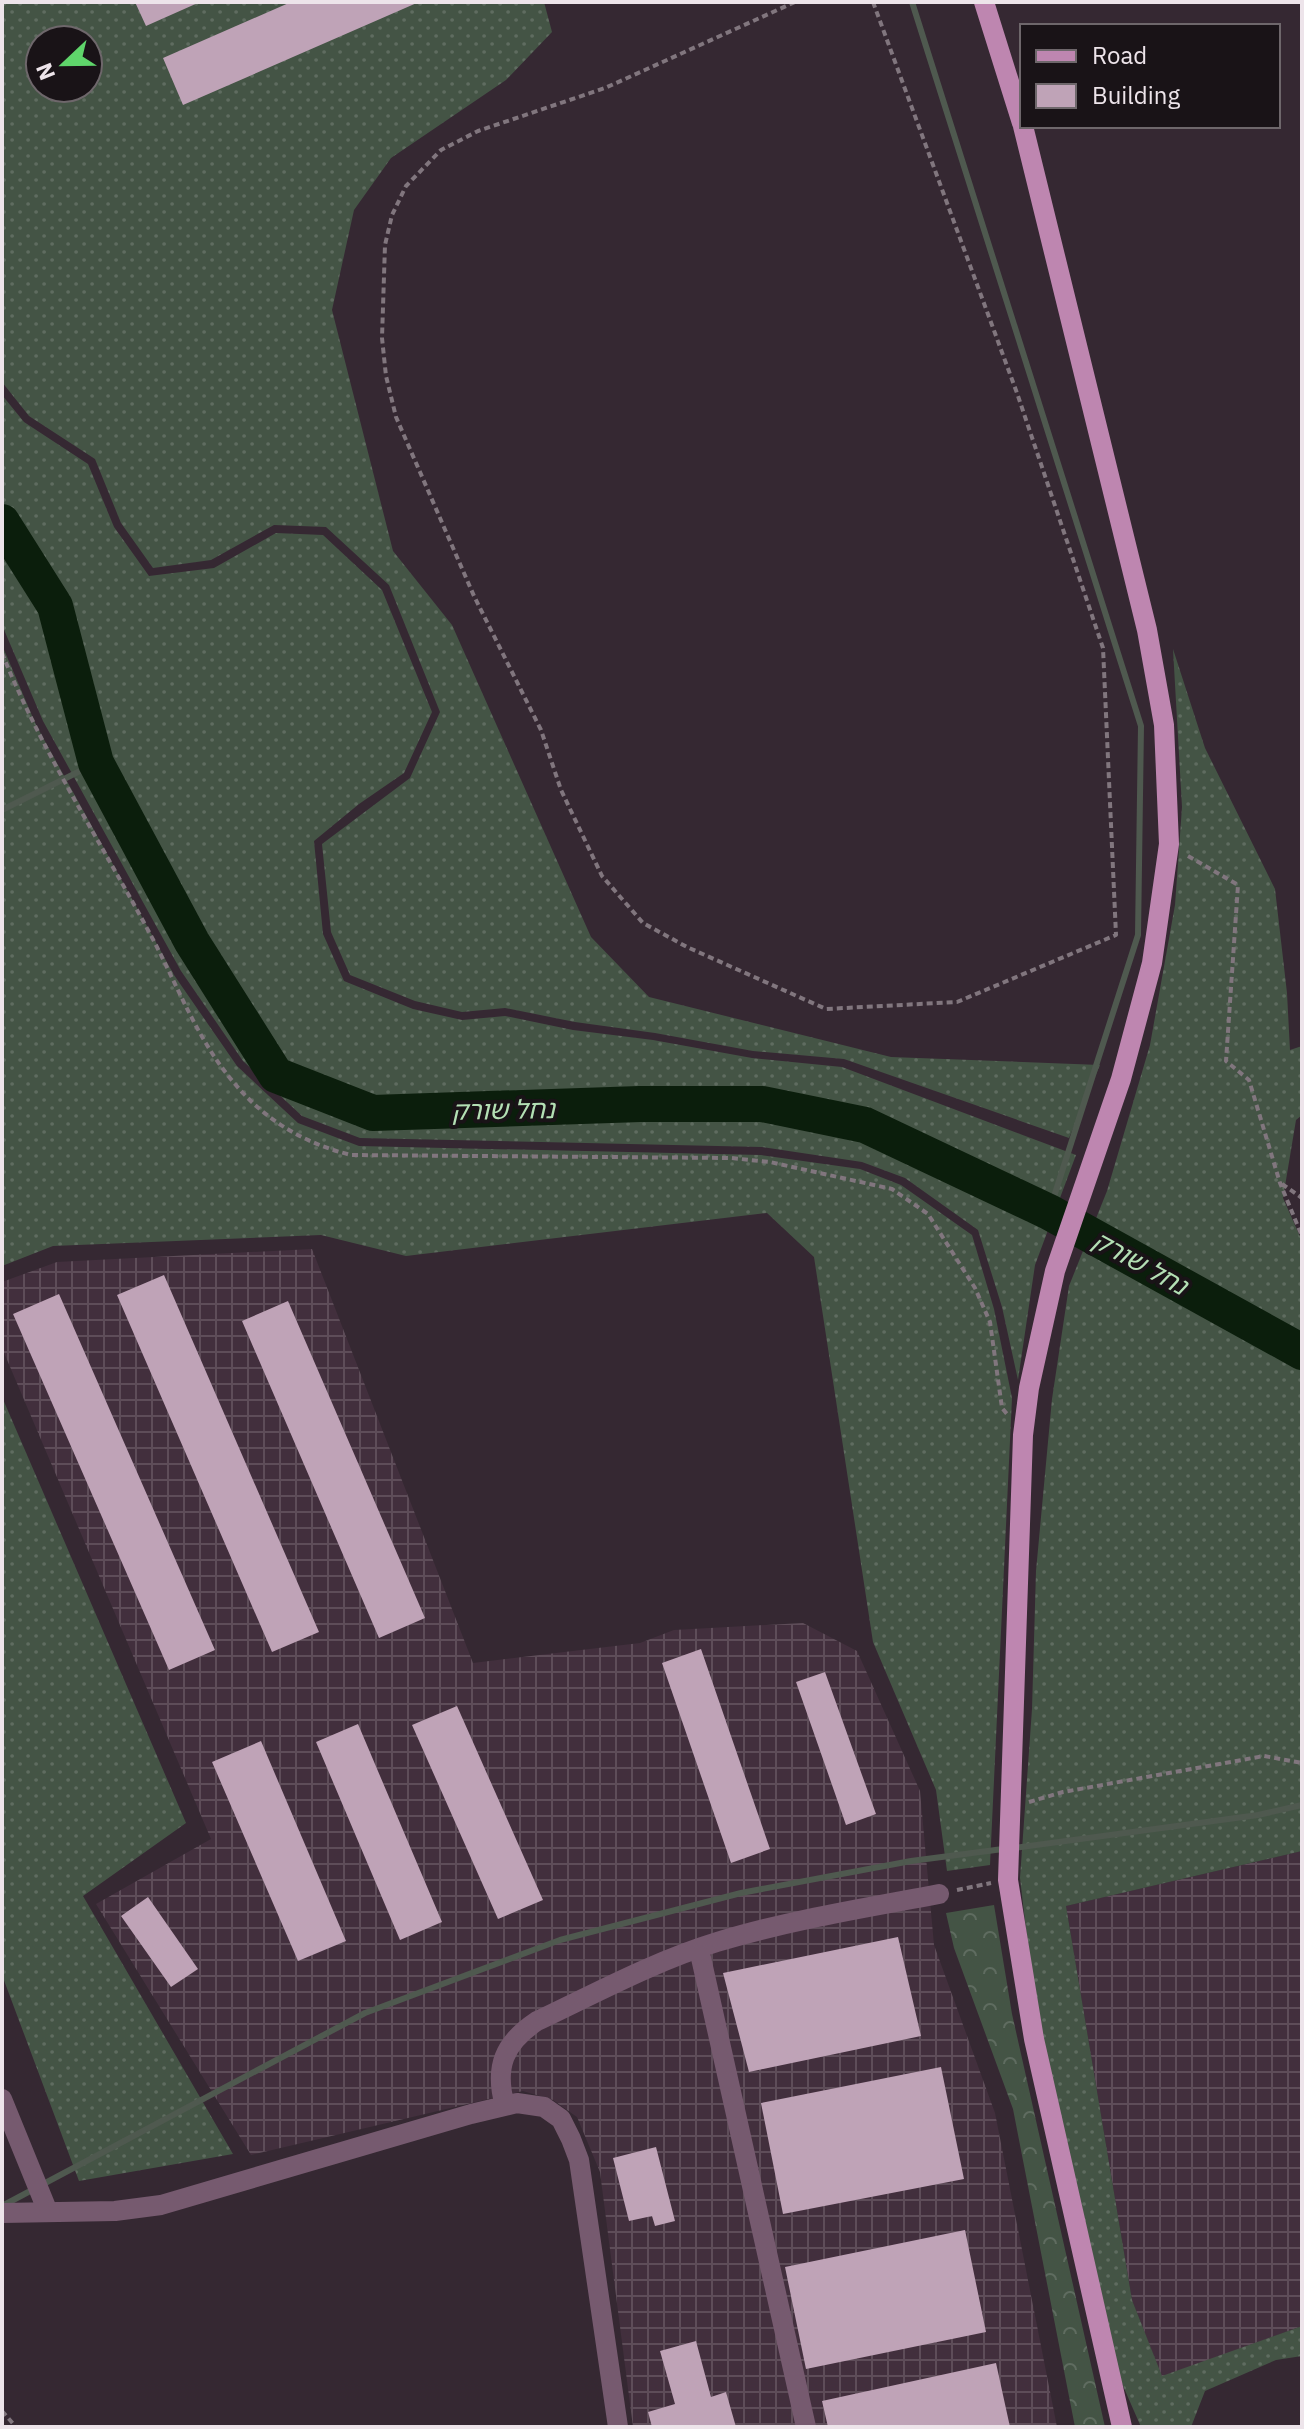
<svg xmlns="http://www.w3.org/2000/svg" width="1304" height="2429" viewBox="0 0 1304 2429" font-family="'IBM Plex Sans','Noto Sans Hebrew',sans-serif">
  <style>
    .industrial { fill: url(#industrial-grid) }
    .grass { fill: url(#grass-dots); fill-rule: evenodd }
    .forest { fill: url(#forest-crowns) }
    .lines { fill: none; stroke-linecap: round; stroke-linejoin: round }
    .stream { stroke: #4f594f; stroke-width: 6 }
    .river { stroke: #0b1e0c; stroke-width: 36 }
    .building { fill: #bfa3b7 }
    .path { stroke: #81767e; stroke-width: 4; stroke-dasharray: 6 4; stroke-linecap: butt }
    .minor { stroke: #765a6f; stroke-width: 20 }
    .major { stroke: #be86b0; stroke-width: 20 }
    .labels { text-anchor: middle; stroke-width: 8; stroke-linejoin: round; paint-order: stroke }
    .water-label { font-size: 26px; font-style: italic; fill: #b3dfb4; stroke: #191317 }
  </style>
  <defs>
    <pattern id="industrial-grid" width="8" height="8" patternUnits="userSpaceOnUse" patternTransform="scale(2)"><rect width="8" height="8" fill="#422f3d"/><path d="M0 4h8M4 0v8" fill="none" stroke="#5e4d59"/></pattern>
    <pattern id="grass-dots" width="8" height="8" patternUnits="userSpaceOnUse" patternTransform="scale(2)"><rect width="8" height="8" fill="#445445"/><path d="M2 2h.1M6 6h.1" fill="none" stroke="#5f6c60" stroke-width="1.8" stroke-linecap="round"/></pattern>
    <pattern id="forest-crowns" width="20" height="18" patternUnits="userSpaceOnUse" patternTransform="scale(2)"><rect width="20" height="18" fill="#445445"/><path d="M2 6a3 3 0 1 1 6 0M12 15a3 3 0 1 1 6 0" fill="none" stroke="#5f6c60"/></pattern>
  </defs>
  <rect width="100%" height="100%" fill="#352832"/>
  <path class="industrial" d="M312,1249L473,1663L640,1643L674,1630L803,1623L857,1651L920,1791L934,1945L995,2113L1057,2427H633L600,2172L577,2117L553,2100L523,2091L251,2155L96,1904L211,1839L2,1348V1282L57,1262Z
    M1302,1851V2326L1162,2377L1132,2300L1066,1906Z"/>
  <path class="grass" d="M2,2H544L552,32L506,80L391,158L354,210L332,310L393,551L452,625L591,937L649,997L891,1057L1100,1065L1069,1138L844,1059L753,1051L655,1033L575,1022L505,1008L462,1012L415,1001L350,975L331,932L322,844L410,778L440,712L389,585L326,527L274,525L211,560L153,568L121,523L95,459L29,416L2,382ZM40,40H88V88H40Z
    M2,395L24,422L88,464L114,527L149,576L214,568L276,533L323,535L382,590L432,712L404,773L359,804L314,841L323,934L344,981L413,1009L462,1020L505,1016L573,1030L653,1040L752,1058L842,1067L1076,1155L1035,1265L1018,1380L1002,1307L978,1230L905,1178L862,1162L762,1147L360,1138L302,1116L243,1061L181,971L43,721L2,625Z
    M2,645L36,725L174,975L237,1066L298,1123L359,1146L761,1155L860,1169L901,1185L972,1235L994,1309L1012,1398L990,1865L947,1871L936,1790L873,1642L814,1257L767,1213L406,1256L321,1235L53,1246L2,1266Z
    M1173,649L1205,748L1275,889L1287,993L1290,1050L1302,1046V1115L1296,1120L1283,1198L1302,1241V1851L1066,1906L1132,2300L1162,2376L1302,2326V2356L1276,2360L1205,2391L1191,2427H1141L1117,2372L1036,2015L1020,1878L1032,1709L1036,1571L1052,1399L1069,1286L1107,1191L1150,1045L1175,905L1182,807Z
    M2,1397L186,1823L83,1896L233,2154L79,2181L2,1975Z"/>
  <path class="forest" d="M994,1905L1012,2014L1105,2427H1075L1013,2109L954,1948L946,1913Z"/>
  <g class="lines">
    <path class="stream" d="M912,2L1141,726L1138,935L1049,1212
      M2,810L96,763
      M1014,1848L1258,1815L1302,1805
      M2,2206L365,2013L560,1940L741,1893L911,1861L1003,1849"/>
    <path class="river" d="M2,522L55,606L96,763L192,942L276,1075L373,1113L640,1104H762L865,1125L1049,1212L1302,1352"/>
  </g>
  <path class="building" d="M135,2H200L146,26Z
    M291,2H419L183,105L163,58Z
    M164,1275L319,1632L272,1652L117,1295Z
    M59,1294L215,1650L169,1670L13,1314Z
    M288,1301L425,1618L379,1638L242,1321Z
    M701,1649L770,1849L731,1863L662,1663Z
    M825,1672L876,1814L846,1825L796,1682Z
    M457,1706L543,1900L498,1919L412,1725Z
    M358,1724L442,1922L400,1940L316,1742Z
    M261,1741L346,1941L298,1961L212,1762Z
    M148,1897L198,1969L171,1987L121,1916Z
    M898,1937L921,2036L749,2072L723,1973Z
    M941,2067L964,2179L783,2214L761,2103Z
    M656,2147L675,2221L655,2226L652,2216L629,2221L613,2158Z
    M965,2230L986,2332L806,2369L785,2267Z
    M696,2341L711,2397L726,2392L736,2427H652L648,2412L675,2404L660,2351Z
    M996,2363L1010,2427H828L822,2401Z"/>
  <g class="lines">
    <path class="path" d="M795,2L605,88L478,131L441,150L406,186L392,215L385,245L382,338L386,376L396,417L474,596L541,730L561,790L602,876L643,923L687,947L826,1009L957,1002L1116,935L1103,648L1017,393L873,2
      M2,653C41,750 99,839 149,932C177,983 196,1039 235,1084C266,1121 306,1144 351,1155L731,1158L770,1162L892,1189L928,1214L975,1288L990,1322L1002,1408L1007,1414
      M1188,856L1238,885L1226,1061L1249,1080L1280,1183L1302,1236
      M1282,1184L1302,1198
      M1029,1802L1063,1792L1264,1756L1302,1763
      M957,1890L991,1883
      M2,2411L16,2427"/>
    <path class="minor" d="M699,1949L806,2427
      M2,2099L48,2212
      M505,2106C494,2067 504,2043 537,2021C596,1993 655,1961 717,1942C789,1920 865,1908 939,1894
      M2,2213L115,2211L161,2205L471,2114L517,2103L544,2107L561,2119L571,2139L579,2160L618,2427"/>
    <path class="major" d="M984,2L1022,123
      M1023,126L1147,630L1164,725L1169,844L1152,963L1121,1079L1055,1271L1029,1388L1023,1435L1008,1880L1034,2039L1122,2427"/>
  </g>
  <g class="labels">
    <g class="water-label">
      <text transform="translate(503 1110) rotate(-1)" y="9">נחל שורק</text>
      <text transform="translate(1140 1263) rotate(29)" y="9">נחל שורק</text>
    </g>
  </g>
  <rect width="1304" height="2429" fill="none" stroke="#ede4ea" stroke-width="8"/>
  <rect x="1020" y="24" width="260" height="104" fill="#191317" stroke="#6e676b" stroke-width="2"/>
  <rect x="1036" y="50" width="40" height="12" fill="#be86b0" stroke="#6e676b" stroke-width="2"/>
  <text x="1092" y="64" font-size="24" fill="#ede4ea">Road</text>
  <rect x="1036" y="84" width="40" height="24" fill="#bfa3b7" stroke="#6e676b" stroke-width="2"/>
  <text x="1092" y="104" font-size="24" fill="#ede4ea">Building</text>
  <g transform="translate(64 64) rotate(248)"><circle r="38" fill="#191317" stroke="#6e676b" stroke-width="2"/>
  <path d="M0-6L14 30L0 20L-14 30Z" fill="#5fd56b"/>
  <text y="-12" font-size="22" font-weight="bold" text-anchor="middle" fill="#ede4ea">N</text>
  </g>
</svg>
